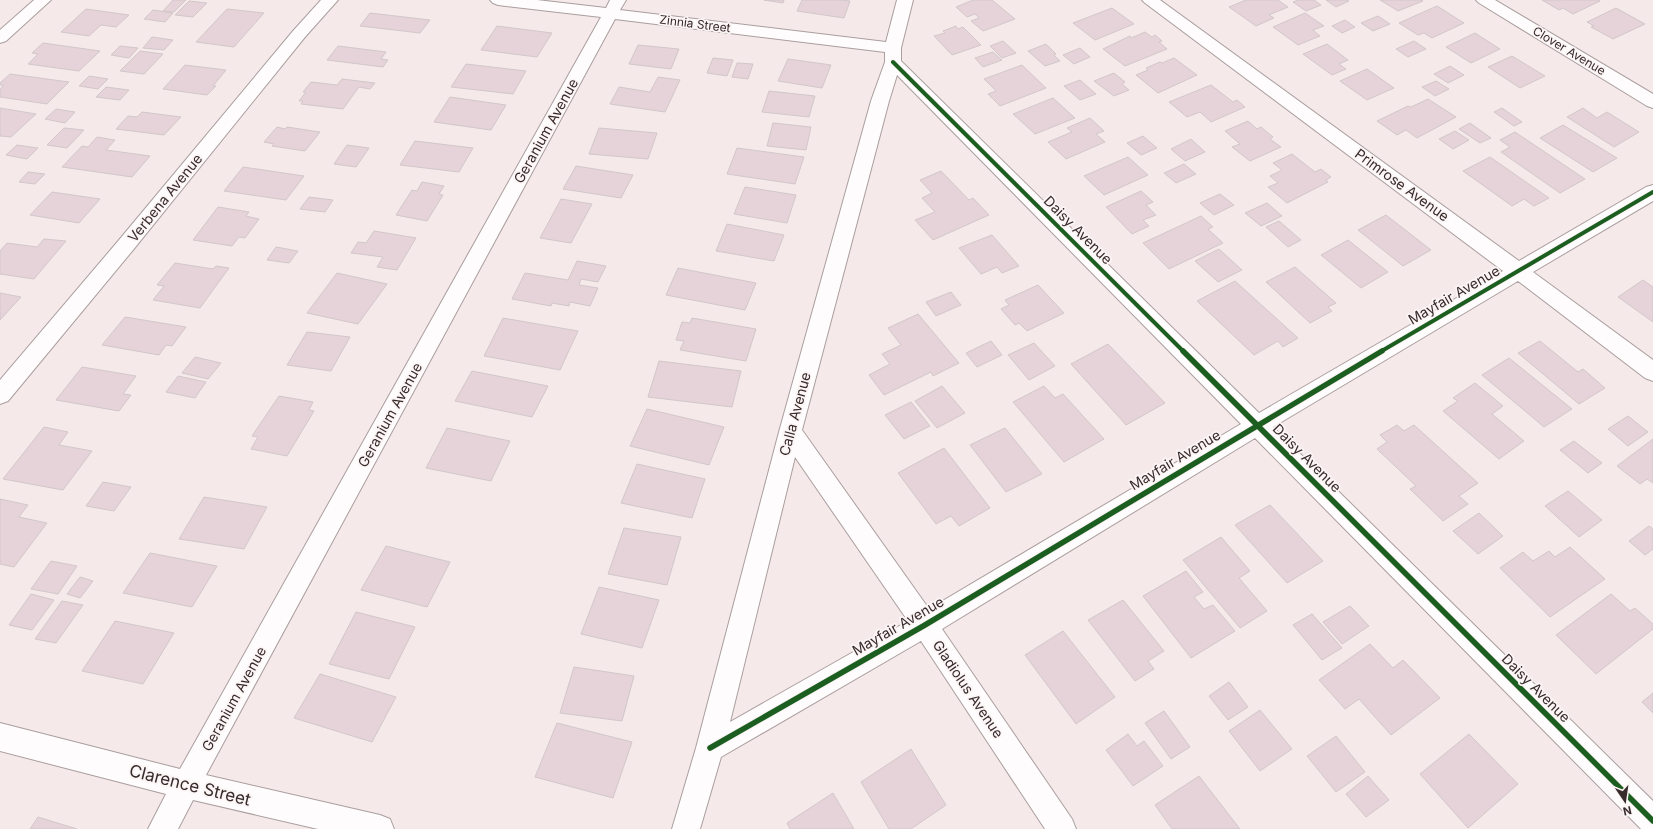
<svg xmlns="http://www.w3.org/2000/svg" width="1653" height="829" viewBox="0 0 1653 829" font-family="Inter,sans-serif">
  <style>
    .building { fill: #e5d3d9; stroke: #d2c7ca }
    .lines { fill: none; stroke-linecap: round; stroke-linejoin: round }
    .street-casing { stroke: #aa9e9f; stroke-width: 2 }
    .street { fill: #fefcfc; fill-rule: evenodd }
    .cycleway-far1-casing { stroke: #fcf5f5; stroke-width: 6 }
    .cycleway-casing { stroke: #fcf5f5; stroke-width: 8 }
    .cycleway-far1 { stroke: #1b5e20; stroke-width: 4 }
    .cycleway { stroke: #1b5e20; stroke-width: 5.5 }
    .labels { text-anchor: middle; stroke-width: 3.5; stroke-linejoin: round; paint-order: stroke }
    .far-street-label { font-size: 12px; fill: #372a2a; stroke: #fcf5f5 }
    .street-label { font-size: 14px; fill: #372a2a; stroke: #fcf5f5 }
    .near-street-label { font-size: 17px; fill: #372a2a; stroke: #fcf5f5 }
  </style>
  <rect width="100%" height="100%" fill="#f5e9e9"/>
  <path class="building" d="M173,0H186L174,12L163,11Z
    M764,0H784L783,3Z
    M802,0H842L850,1L844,18L797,11Z
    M973,0H992L1015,19L983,31L971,21L979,18L975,14L967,17L956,7Z
    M1246,0H1278L1288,7L1269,15L1274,18L1256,26L1229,7Z
    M1299,0H1314L1321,5L1306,11L1293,2Z
    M1326,0H1347L1349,1L1336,7Z
    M1380,0H1422L1423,1L1398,11Z
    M1542,0H1599L1600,1L1573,14L1563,8L1559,10Z
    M189,1L207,3L193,17L175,15Z
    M1437,6L1464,23L1432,38L1424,33L1418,35L1399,23Z
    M1112,8L1134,24L1095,40L1073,23Z
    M1616,8L1645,24L1613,39L1591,27L1594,26L1587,22Z
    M86,9L129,15L116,27L101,25L89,36L61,32Z
    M227,9L264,13L234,47L196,42Z
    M153,10L173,13L165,22L144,19Z
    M370,13L430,20L420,33L360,26Z
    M1305,13L1324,26L1313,30L1320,36L1298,45L1273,27Z
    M1378,16L1390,24L1373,31L1361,23Z
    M1345,20L1355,27L1342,33L1332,26Z
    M497,26L552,33L537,57L481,50Z
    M956,26L958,29L963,27L981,45L952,55L934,36L945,33L943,31Z
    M1145,32L1152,37L1155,35L1162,41L1159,42L1167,49L1125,66L1103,49L1130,36L1131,38Z
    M1475,33L1500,49L1471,63L1446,47Z
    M152,37L173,40L164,50L143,48Z
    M1003,41L1016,53L1002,58L990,46Z
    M1414,41L1426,49L1408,57L1396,49Z
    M43,43L100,51L79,71L28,64L38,54L32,53Z
    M1046,44L1056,54L1054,55L1060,61L1045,66L1028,51Z
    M1327,44L1348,60L1339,64L1346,69L1332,75L1303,54Z
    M638,45L679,49L671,69L629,64Z
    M120,46L138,48L129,58L111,55Z
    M338,46L386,52L381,59L388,60L383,67L327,60Z
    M1080,48L1090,57L1074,64L1063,55Z
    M140,51L163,54L144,74L120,71Z
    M993,52L1002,60L983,67L975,58Z
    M1512,56L1545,76L1520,88L1488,67Z
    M713,58L733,60L727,76L707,73Z
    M1174,58L1197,75L1158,93L1136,75L1148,70L1146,68L1160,62L1162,63Z
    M788,59L831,65L822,88L778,81Z
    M737,63L753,64L748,79L732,77Z
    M466,64L526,71L513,94L451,87Z
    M185,65L226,70L213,86H216L207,95L163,89Z
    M1022,65L1046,88L1000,106L988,94L996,91L984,79Z
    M1450,66L1464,75L1448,83L1434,74Z
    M1367,69L1394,88L1367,100L1340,81Z
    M1114,73L1125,82L1122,84L1129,90L1114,96L1094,81Z
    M10,74L69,82L47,104L0,97V89L4,85H0V83Z
    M89,76L108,79L98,89L79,86Z
    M658,77L680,80L665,112L610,104L619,87L650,92Z
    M342,79L375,83L370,89L359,87L343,109L301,104L303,101H299L306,92H303L311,82L337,85Z
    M1080,80L1096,94L1080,100L1064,86Z
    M1436,81L1449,89L1435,96L1422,87Z
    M1211,85L1233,102L1237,100L1245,107L1211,122L1200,112L1187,117L1169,102Z
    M106,87L129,90L120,100L96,97Z
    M769,91L815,96L809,117L762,112Z
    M450,97L506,105L491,130L434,122Z
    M1053,98L1075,118L1035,134L1013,114Z
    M1428,99L1456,117L1417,138L1406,130L1397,135L1377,121L1408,106L1411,107Z
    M0,108L36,114L11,137L0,136Z
    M1502,108L1522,122L1514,126L1494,112Z
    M1583,108L1597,118L1607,112L1639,132L1614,147L1567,117Z
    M56,109L75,112L65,123L45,119Z
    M142,112L181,117L164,135L116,129L128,116L137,117Z
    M1090,118L1104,131L1096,134L1105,142L1066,159L1048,142L1072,132L1067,128Z
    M1248,121L1257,129L1261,127L1273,137L1270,139L1281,147L1250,161L1232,147L1240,144L1225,131Z
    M773,123L811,127L806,150L767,146Z
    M1470,123L1491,138L1480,143L1459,129Z
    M1563,125L1617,158L1593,172L1540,138Z
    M277,127L285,129L287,127L320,132L305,151L272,146L274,144L264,142Z
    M64,128L84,130L67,148L47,145Z
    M599,128L657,133L648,159L589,154Z
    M1455,131L1469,140L1453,149L1439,139Z
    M1515,132L1585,179L1560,193L1501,152L1510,147L1500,140Z
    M1143,136L1157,148L1141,155L1127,143Z
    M97,137L115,140L106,150L150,156L132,177L62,167L82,146L88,147Z
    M1191,139L1205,152L1185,161L1171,149Z
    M415,141L473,148L459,172L400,165Z
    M17,145L38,148L27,159L6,155Z
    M347,145L369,148L356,167L334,164Z
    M737,148L804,157L795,184L727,174Z
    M1292,154L1315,172L1321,169L1331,177L1326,180L1328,182L1287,203L1268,187L1278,183L1270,176L1282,170L1273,163Z
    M1128,157L1148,175L1104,195L1084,176Z
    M1490,157L1549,198L1534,206L1524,199L1512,206L1463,171Z
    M1184,164L1196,174L1176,183L1164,173Z
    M576,166L633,175L621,198L563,189Z
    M243,167L304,176L286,200L224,191Z
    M941,171L969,200L973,198L989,215L933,240L915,220L935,212L922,198L932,193L920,180Z
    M28,172L45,174L35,184L19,182Z
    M422,182L444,186L439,194L443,195L427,221L396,215L412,190L417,191Z
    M745,187L796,195L787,223L734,214Z
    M1141,191L1153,202L1146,205L1156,215L1143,220L1149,226L1132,234L1106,207Z
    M52,192L100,199L79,223L30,215Z
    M1220,194L1234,205L1214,215L1200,203Z
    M309,197L333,200L325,212L300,209Z
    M561,199L592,204L571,243L540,238Z
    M1267,203L1282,216L1261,226L1245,213Z
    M218,207L249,212L246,216L259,219L245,238L239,237L232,246L193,240Z
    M1386,215L1431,250L1403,266L1358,230Z
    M1201,216L1213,227L1208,229L1223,243L1169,269L1143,243Z
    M1279,221L1301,240L1288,247L1266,227Z
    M727,224L784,235L774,261L716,251Z
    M374,231L416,238L397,270L377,267L383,257L351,253L358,242L366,243Z
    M992,235L1019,266L1002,273L997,267L981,274L959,248Z
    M44,239L66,241L34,279L0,274V251L7,243L37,247Z
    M1348,240L1388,272L1361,288L1321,255Z
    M276,247L298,251L289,263L267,260Z
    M1219,249L1242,270L1218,282L1195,261Z
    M577,261L606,266L598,282L581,279L579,285L598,288L590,306L570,302L569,306L552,303L551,306L512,299L525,273L568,280Z
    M175,263L213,269L216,266L229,268L200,308L153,300L164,286L157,285Z
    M1295,267L1336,303L1328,307L1332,311L1310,323L1266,282Z
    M678,268L756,283L745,310L666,295Z
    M337,273L387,284L358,324L307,313Z
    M1643,280L1653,287V322L1618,297Z
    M1235,281L1298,338L1283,347L1278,341L1254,355L1197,301Z
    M1038,285L1064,313L1027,331L1019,323L1015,325L1001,309L1009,305L1005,300Z
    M951,292L961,305L936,316L926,302Z
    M0,293L21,297L0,320Z
    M918,314L959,363L933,376L931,372L884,395L869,375L890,364L882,354L901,345L888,328Z
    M125,317L186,327L172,346L166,345L159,355L102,345Z
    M503,318L578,331L560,370L484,356Z
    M692,318L756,329L746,361L680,350L684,341L676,340L682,322L690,323Z
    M307,332L350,337L331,371L287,365Z
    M991,341L1002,355L977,367L966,353Z
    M1540,341L1578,372L1583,369L1605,388L1579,404L1518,353Z
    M1034,343L1055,366L1029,380L1008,355Z
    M1108,344L1165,403L1126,425L1071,364Z
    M195,357L221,363L208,379L182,373Z
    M1509,358L1572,409L1544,427L1482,375Z
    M659,361L741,371L732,407L648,397Z
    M82,367L136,376L123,394L131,395L119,411L56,400Z
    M472,371L548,386L532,417L455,401Z
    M178,376L206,382L195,398L166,392Z
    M1475,383L1503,406L1492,414L1524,441L1499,459L1443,411L1458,401L1453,398Z
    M942,386L965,413L937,428L915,401Z
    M1044,386L1055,398L1063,394L1104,439L1064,462L1013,402Z
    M279,396L313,402L309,410L314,411L287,456L251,449L258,437L252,436Z
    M911,402L930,426L904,439L885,415Z
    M647,409L724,427L709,465L630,446Z
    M1628,416L1648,432L1628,446L1608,429Z
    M1397,425L1404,431L1414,425L1478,483L1459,496L1468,504L1443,521L1410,489L1416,486L1377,449L1387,442L1380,435Z
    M44,427L68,432L59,445L92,451L63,490L3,479Z
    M447,428L510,441L491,481L426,468Z
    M1005,428L1042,474L1006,492L970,445Z
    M1653,439V483L1647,479L1640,484L1617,466Z
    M1574,441L1602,463L1588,473L1560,450Z
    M944,448L990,508L959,526L951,516L936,524L898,473Z
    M637,464L705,479L692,518L621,503Z
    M103,482L131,487L114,511L86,506Z
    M1568,491L1602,520L1579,537L1545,506Z
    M204,497L267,507L244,549L179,539Z
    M0,499L28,505L19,517L47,523L14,567L0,564Z
    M1270,505L1323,561L1287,583L1235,525Z
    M1479,513L1503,536L1478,554L1453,531Z
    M1649,526L1653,529V549L1645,555L1629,541Z
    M624,528L681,537L667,585L608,574Z
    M1221,537L1250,571L1239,578L1267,611L1240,628L1183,560Z
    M386,546L450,562L427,607L361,590Z
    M1570,547L1605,579L1550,617L1500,568L1523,552L1533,561L1549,551L1555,557Z
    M150,553L217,566L192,607L123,593Z
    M51,561L77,566L58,594L31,589Z
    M1186,571L1203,592L1194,597L1204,609L1213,605L1235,631L1191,658L1143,596Z
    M80,577L93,581L80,598L67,594Z
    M599,587L659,600L642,648L581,634Z
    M31,594L54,600L32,630L9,625Z
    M1611,594L1630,611L1635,608L1653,624V629L1596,674L1556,635Z
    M1123,600L1164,651L1148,661L1154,669L1135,681L1088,620Z
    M62,601L83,605L56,643L35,639Z
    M1350,606L1369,626L1342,644L1323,622Z
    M356,612L415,627L389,679L329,664Z
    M1312,614L1342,648L1322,660L1293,625Z
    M115,621L174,633L143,684L82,671Z
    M1063,631L1115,697L1076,724L1025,655Z
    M1370,644L1393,668L1403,660L1440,698L1391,735L1359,699L1345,709L1319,680Z
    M574,667L634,676L622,721L560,713Z
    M320,674L396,697L372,742L294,718Z
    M1229,682L1248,707L1228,720L1209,696Z
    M1653,693V713L1642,702Z
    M1260,710L1292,749L1260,771L1229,731Z
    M1164,711L1190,747L1171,759L1145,723Z
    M557,723L632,742L613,798L535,777Z
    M1128,734L1137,746L1144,741L1163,766L1133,786L1106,750Z
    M1469,734L1518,784L1468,828L1420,774Z
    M1336,736L1365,772L1336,792L1307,756Z
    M911,749L946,805L911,829H889L861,782Z
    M1199,776L1240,829H1172L1155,805Z
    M1368,776L1389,800L1366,817L1346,794Z
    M833,793L854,829H790L787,823Z
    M38,817L77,829H30Z"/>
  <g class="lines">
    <g class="street-casing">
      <path id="street" d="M34,0H51L6,41L0,43V30Z
        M321,0H338L305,37L133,250L8,401L0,404V380L119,240L293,31Z
        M490,0H537L606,8L610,0H626L620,10L886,42L897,0H913L901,48V61L1259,413L1503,271L1145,3L1142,0H1160L1519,261L1646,187L1653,185V201L1533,272L1653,360V381L1645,378L1518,281L1273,427L1653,801V829H1641L1255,438L942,629L1072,819L1076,829H1045L921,641L721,757L700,829H672L696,748L779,432L871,101L885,62V52L615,19L206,775L380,815L390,819L394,829H318L193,800L178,829H148L166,794L0,751V723L180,769L601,17L498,5L493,3ZM897,75L1241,424L929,609L802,430L889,101ZM795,457L908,621L730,722Z
        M1476,0H1495L1653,94V108L1647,106L1479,3Z"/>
    </g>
    <use href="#street" class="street"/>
    <g class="cycleway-far1-casing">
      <path id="cycleway-far1" d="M893,62L1184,352
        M1380,352L1653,192"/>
    </g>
    <g class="cycleway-casing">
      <path id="cycleway" d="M1183,351L1653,821
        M710,748L925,625L1382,351"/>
    </g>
    <use href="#cycleway-far1" class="cycleway-far1"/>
    <use href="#cycleway" class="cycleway"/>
  </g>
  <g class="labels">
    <g class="far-street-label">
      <text transform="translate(695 24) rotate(7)" y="4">Zinnia Street</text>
      <text transform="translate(1569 51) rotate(31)" y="4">Clover Avenue</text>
    </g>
    <g class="street-label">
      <text transform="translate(546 131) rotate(-61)" y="5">Geranium Avenue</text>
      <text transform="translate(1402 185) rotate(36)" y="5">Primrose Avenue</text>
      <text transform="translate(165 198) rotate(-51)" y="5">Verbena Avenue</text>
      <text transform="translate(1078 230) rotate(45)" y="5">Daisy Avenue</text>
      <text transform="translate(1454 295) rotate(-30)" y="5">Mayfair Avenue</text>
      <text transform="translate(795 414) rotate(-75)" y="5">Calla Avenue</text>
      <text transform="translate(390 415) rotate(-61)" y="5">Geranium Avenue</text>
      <text transform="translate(1307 458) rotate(45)" y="5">Daisy Avenue</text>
      <text transform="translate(1175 460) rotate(-31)" y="5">Mayfair Avenue</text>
      <text transform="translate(898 626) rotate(-30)" y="5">Mayfair Avenue</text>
      <text transform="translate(1536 688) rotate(45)" y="5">Daisy Avenue</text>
      <text transform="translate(968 689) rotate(56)" y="5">Gladiolus Avenue</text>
      <text transform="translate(234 699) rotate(-61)" y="5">Geranium Avenue</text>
    </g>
    <g class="near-street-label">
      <text transform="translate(190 785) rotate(14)" y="6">Clarence Street</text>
    </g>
  </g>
  <g transform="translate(1625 801) rotate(167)" stroke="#fcf5f5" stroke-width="3" paint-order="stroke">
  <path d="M0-3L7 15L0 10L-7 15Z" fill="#372a2a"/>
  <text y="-6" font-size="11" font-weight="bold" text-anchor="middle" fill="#372a2a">N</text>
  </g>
</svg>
